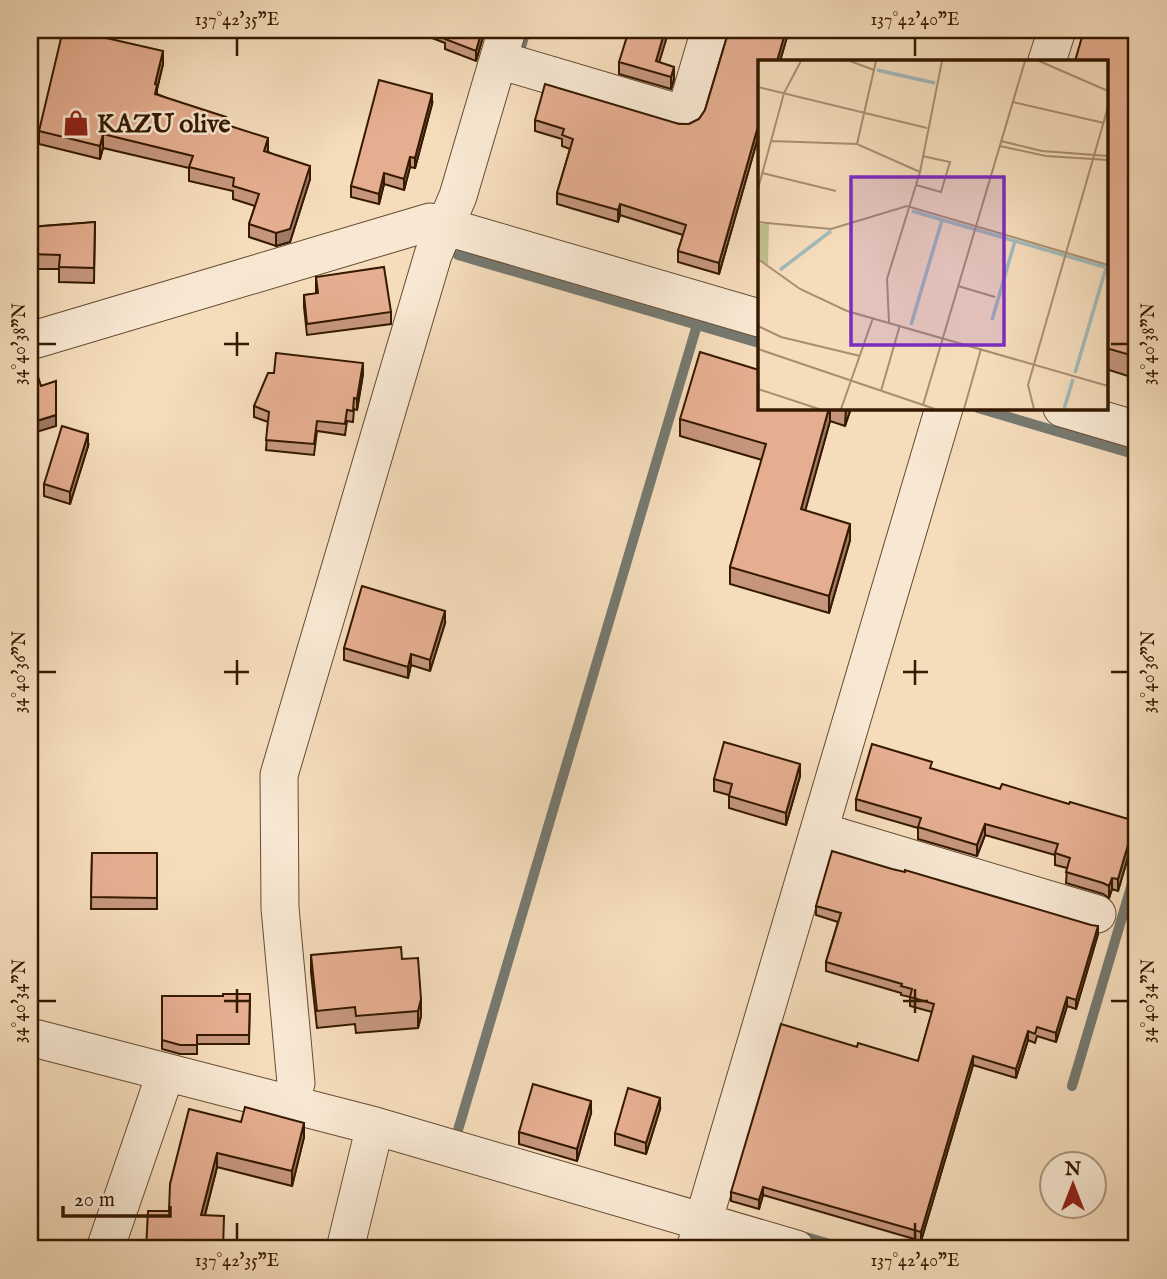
<svg xmlns="http://www.w3.org/2000/svg" width="1167" height="1279" viewBox="0 0 1167 1279" font-family="'IM FELL English',serif">
  <style>
    .lines { fill: none; stroke-linecap: round; stroke-linejoin: round }
    .stream { stroke: #767970; stroke-width: 10 }
    .street-casing { stroke: #654a2f; stroke-width: 39 }
    .street { stroke: #f8e8d3; stroke-width: 37 }
    .wall { fill: #c5967c; stroke: #351900; stroke-width: 2 }
    .shaded-wall { fill: #a07a65; stroke: #351900; stroke-width: 2 }
    .building { fill: #e5ae90; stroke: #351900; stroke-width: 2 }
    .ticks { fill: none; stroke: #351900; stroke-width: 2.5 }
    .labels { text-anchor: middle; stroke-width: 5; stroke-linejoin: round; paint-order: stroke }
    .poi-label { font-size: 26px; font-weight: bold; fill: #351900; stroke: #f8e8d3; text-anchor: start }
    .inset-river { fill: none; stroke: #a1b9ba; stroke-width: 3.5 }
    .inset-road { fill: none; stroke: #a88e70; stroke-width: 2 }
    .view { fill: #7b2cbf; fill-opacity: 0.15; stroke: #7b2cbf; stroke-width: 3.5 }
    .inset-edge { fill: none; stroke: #351900; stroke-width: 3.5 }
    .neatline { fill: none; stroke: #351900; stroke-width: 2.5 }
    .ticks-label { font-size: 18px; text-anchor: middle; fill: #351900 }
  </style>
  <rect width="100%" height="100%" fill="#f5dcbb"/>
  <filter id="stains"><feTurbulence type="fractalNoise" baseFrequency=".00286" numOctaves="4"/><feColorMatrix values="0 0 0 0 .2 0 0 0 0 .09 0 0 0 0 .02 0 0 0 .5 -.17"/></filter>
  <radialGradient id="worn" r=".72"><stop offset=".6" stop-color="#630" stop-opacity="0"/><stop offset="1" stop-color="#630" stop-opacity=".3"/></radialGradient>
  <g class="lines">
    <path class="stream" d="M521,47L526,30
      M458,255L759,343
      M978,408L1137,455
      M1072,1086L1137,867
      M458,1130L697,325
      M799,1235L847,1249"/>
    <g class="street-casing">
      <path id="street" d="M499,60L685,115L710,30
        M1047,61L1057,30
        M30,341L430,222L759,318
        M1062,408L1137,430
        M819,831L1097,914
        M30,1037L375,1126L796,1249
        M290,1104L296,1083L280,908L279,775L433,255L458,196L507,30
        M105,1249L166,1072
        M345,1249L375,1126
        M695,1249L944,408"/>
    </g>
    <use href="#street" class="street"/>
  </g>
  <path class="wall" d="M95,30V35L163,64L157,89V94L226,124L310,179L290,242L276,246L249,237V224L255,206L233,199V191L189,181V168L103,148L100,159L39,144V131Z
    M414,30H485L476,61L445,49V43L414,31Z
    M729,30H789L780,61H759V134L719,274L678,262V251L683,235L620,215L618,222L557,204V193L570,149L562,146V139L535,131V120L689,124L699,119L705,110Z
    M1137,30V379L1106,369V61Z
    M619,62H659L674,79L671,89L619,74Z
    M432,104L415,168L410,167L404,190L384,184L379,204L351,197V186Z
    M95,222L94,283L59,282V269H30V227Z
    M316,277L391,312V324L307,335L304,307V295L316,294Z
    M274,373L363,374L357,410L354,409L353,422L347,421L345,435L317,431L314,455L266,450L268,422L254,417V406Z
    M759,408H851L845,426L830,421L805,510L850,540L829,613L730,584V567L762,460L680,436V419Z
    M88,446L70,504L44,496V484Z
    M445,623L430,671L411,665L408,678L344,660V648Z
    M932,769L1135,833L1118,891L1112,889L1109,898L1103,894L1066,883L1067,868L1055,865V855L985,835L977,856L918,839V828L856,810V799Z
    M800,776L786,825L729,808V795L714,791V779Z
    M92,853H157V909H91Z
    M816,906L1098,934L1076,1009L1067,1006L1056,1042L1037,1036L1035,1043L1028,1040L1016,1078L973,1065L921,1241L763,1195L759,1209L731,1201V1192L857,1047L918,1061L932,1012L910,1006V997L901,995V993L826,971V962L838,922L816,915Z
    M311,955L402,959L421,1016L418,1028L356,1033L355,1024L317,1028L311,972Z
    M250,994L249,1044H197V1054H180L162,1049V996H223Z
    M660,1109L646,1154L615,1145V1133Z
    M591,1113L577,1161L519,1144V1132Z
    M241,1122L304,1137L292,1186L217,1167L205,1215L146,1249L169,1211Z"/>
  <path class="shaded-wall" d="M482,30H485L476,61V51Z
    M665,30H669L656,73V61Z
    M786,30H789L780,61H777Z
    M163,51V64L157,89V98L155,107V84Z
    M674,67V79L671,89V77Z
    M432,94V104L415,168V158Z
    M759,123V134L719,274V263Z
    M103,134V148L100,159V146Z
    M268,138V151L264,164V151Z
    M410,157V167L404,190V179Z
    M310,166V179L290,242L276,246V233Z
    M384,173V184L379,204V194Z
    M620,204V215L618,222V210Z
    M363,363V374L357,410V399Z
    M829,408H830V421L801,526V509Z
    M846,408H851L845,426Z
    M56,415V426L30,434V423Z
    M88,434V446L70,504V492Z
    M850,524V540L829,613V596Z
    M445,611V623L430,671V660Z
    M411,654V665L408,678V667Z
    M800,764V776L786,825V813Z
    M1135,821V833L1118,891V879Z
    M985,824V835L977,856V845Z
    M1112,878V889L1109,898V886Z
    M1098,926V934L1076,1009V1000Z
    M1067,997V1006L1056,1042V1033Z
    M421,999V1016L418,1028V1011Z
    M1028,1031V1040L1016,1078V1069Z
    M973,1056V1065L921,1241V1232Z
    M660,1098V1109L646,1154V1143Z
    M591,1101V1113L577,1161V1149Z
    M304,1123V1137L292,1186V1171Z
    M217,1153V1167L201,1230V1215Z
    M763,1187V1195L759,1209V1200Z"/>
  <path class="building" d="M63,30H94L93,35L163,51L155,84L157,85L155,94L226,117L224,124L268,138L264,151L310,166L290,229L276,233L249,224L259,194L233,186L234,178L189,167L193,156L103,134L100,146L39,131Z
    M439,30H482L476,51L445,39L448,33Z
    M629,30H665L656,61L674,67L671,77L619,62Z
    M729,30H786L777,61H759V123L719,263L678,251L686,225L620,204L618,210L557,193L573,139L562,135L564,129L535,120L545,84L679,124H689L699,119L705,110Z
    M1084,30H1137V357L1106,348V61H1075Z
    M379,80L432,94L415,158L410,157L404,179L384,173L379,194L351,186Z
    M95,222L94,268L59,267L60,255L30,254V227Z
    M384,267L391,312L307,324L304,295L318,293L316,277Z
    M700,352L759,370V408H829L801,509L850,524L829,596L730,567L766,444L680,419Z
    M276,353L363,363L357,399L354,398L353,411L347,410L345,424L317,421L314,444L266,440L269,412L254,406L268,373H274Z
    M32,358L41,386L56,381V415L30,423V359Z
    M62,426L88,434L70,492L44,484Z
    M362,586L445,611L430,660L411,654L408,667L344,648Z
    M724,742L800,764L786,813L729,796L732,784L714,779Z
    M872,744L932,762L930,768L1000,789L1002,784L1069,804L1070,802L1135,821L1118,879L1112,878L1109,886L1103,883L1066,872L1070,858L1055,853L1058,844L985,824L977,845L918,827L921,818L856,799Z
    M832,851L892,869L905,872V870L1091,925L1098,926L1076,1000L1067,997L1056,1033L1037,1027L1035,1034L1028,1031L1016,1069L973,1056L921,1232L763,1187L759,1200L731,1192L781,1024L857,1047L858,1043L918,1061L934,1004L910,997L912,989L901,986L902,984L826,962L841,913L816,906Z
    M92,853H157V898L91,897Z
    M401,947L402,959L418,958L421,999L418,1011L356,1016L355,1007L317,1011L311,955Z
    M223,994H250L249,1035H197V1045H180L162,1040V996H223Z
    M533,1084L591,1101L577,1149L519,1132Z
    M628,1088L660,1098L646,1143L615,1133Z
    M245,1107L304,1123L292,1171L217,1153L201,1215L224,1216L223,1249H247H146L148,1211H169L170,1184L189,1109L241,1122Z"/>
  <path class="ticks" d="M237,38V56M915,38V56M237,332V356M38,344H56M224,344H249M1111,344H1128M237,660V685M915,660V685M38,672H56M224,672H249M903,672H928M1111,672H1128M237,989V1013M915,989V1013M38,1001H56M224,1001H249M903,1001H928M1111,1001H1128M237,1223V1240M915,1223V1240"/>
  <defs>
    <g id="shop-bare" transform="scale(2.1)"><path d="M-5-2.5h2.3a2.7 3.5 0 0 1 5.4 0H5L5.5 6h-11ZM-1.5-2.5h3a1.5 2.3 0 0 0-3 0Z" fill="#8f2418" stroke="#f8e8d3" stroke-width="2.5" paint-order="stroke"/></g>
  </defs>
  <g fill-rule="evenodd">
    <use href="#shop-bare" x="76" y="123"/>
  </g>
  <g class="labels">
    <g class="poi-label">
      <text x="97" y="132">KAZU olive</text>
    </g>
  </g>
  <g transform="translate(758 60)">
    <rect width="350" height="350" fill="#f5dcbb"/>
    <path d="M0,164H11L10,205L0,198Z" fill="#c1bf8c"/>
    <path class="inset-river" d="M119,10L177,23M154,151L350,208M22,210L73,171M234,260L257,181M153,265L184,160M317,313L348,208M306,349L315,319"/>
    <path class="inset-road" d="M92,1L116,10M281,1L350,31M0,27L169,68M255,42L346,63M13,81L99,84L162,112M243,81L284,91L350,96M99,84L118,1M242,86L288,96L350,100M4,113L78,131M158,125L183,132L192,102L164,96M0,129L26,33L43,1M0,162L73,169L149,146L350,205M0,199L42,229L89,251L350,326M200,226L237,237M131,262L129,219L162,112L184,1M0,266L23,277L102,296M0,289L177,349M0,329L61,349M123,331L142,265M165,345L267,1M83,349L115,258M206,349L223,289M276,349L270,325L350,47"/>
    <path class="view" d="M93,117H246V285H93Z"/>
    <rect width="350" height="350" class="inset-edge"/>
  </g>
  <rect width="1167" height="1279" fill="none" stroke="#f5dcbb" stroke-width="77"/>
  <g transform="translate(1073 1185)"><circle r="33" fill="#f8e8d3" stroke="#aa957f" stroke-width="2"/>
  <path d="M0-5L12 26L0 18L-12 26Z" fill="#8f2418"/>
  <text y="-10" font-size="19" font-weight="bold" text-anchor="middle" fill="#351900">N</text>
  </g>
  <path d="M63 1206v10h107v-10" fill="none" stroke="#351900" stroke-width="3.5"/>
  <text x="74" y="1206" font-size="21" fill="#351900" stroke="#f8e8d3" stroke-width="5" paint-order="stroke">20 m</text>
  <rect x="38" y="38" width="1090" height="1202" class="neatline"/>
  <g class="ticks-label">
    <text x="237" y="25">137°42'35"E</text>
    <text x="915" y="25">137°42'40"E</text>
    <text transform="translate(19 344) rotate(-90)" y="6">34°40'38"N</text>
    <text transform="translate(1148 344) rotate(-90)" y="6">34°40'38"N</text>
    <text transform="translate(19 672) rotate(-90)" y="6">34°40'36"N</text>
    <text transform="translate(1148 672) rotate(-90)" y="6">34°40'36"N</text>
    <text transform="translate(19 1001) rotate(-90)" y="6">34°40'34"N</text>
    <text transform="translate(1148 1001) rotate(-90)" y="6">34°40'34"N</text>
    <text x="237" y="1266">137°42'35"E</text>
    <text x="915" y="1266">137°42'40"E</text>
  </g>
  <rect width="100%" height="100%" filter="url(#stains)"/>
  <rect width="100%" height="100%" fill="url(#worn)"/>
</svg>
